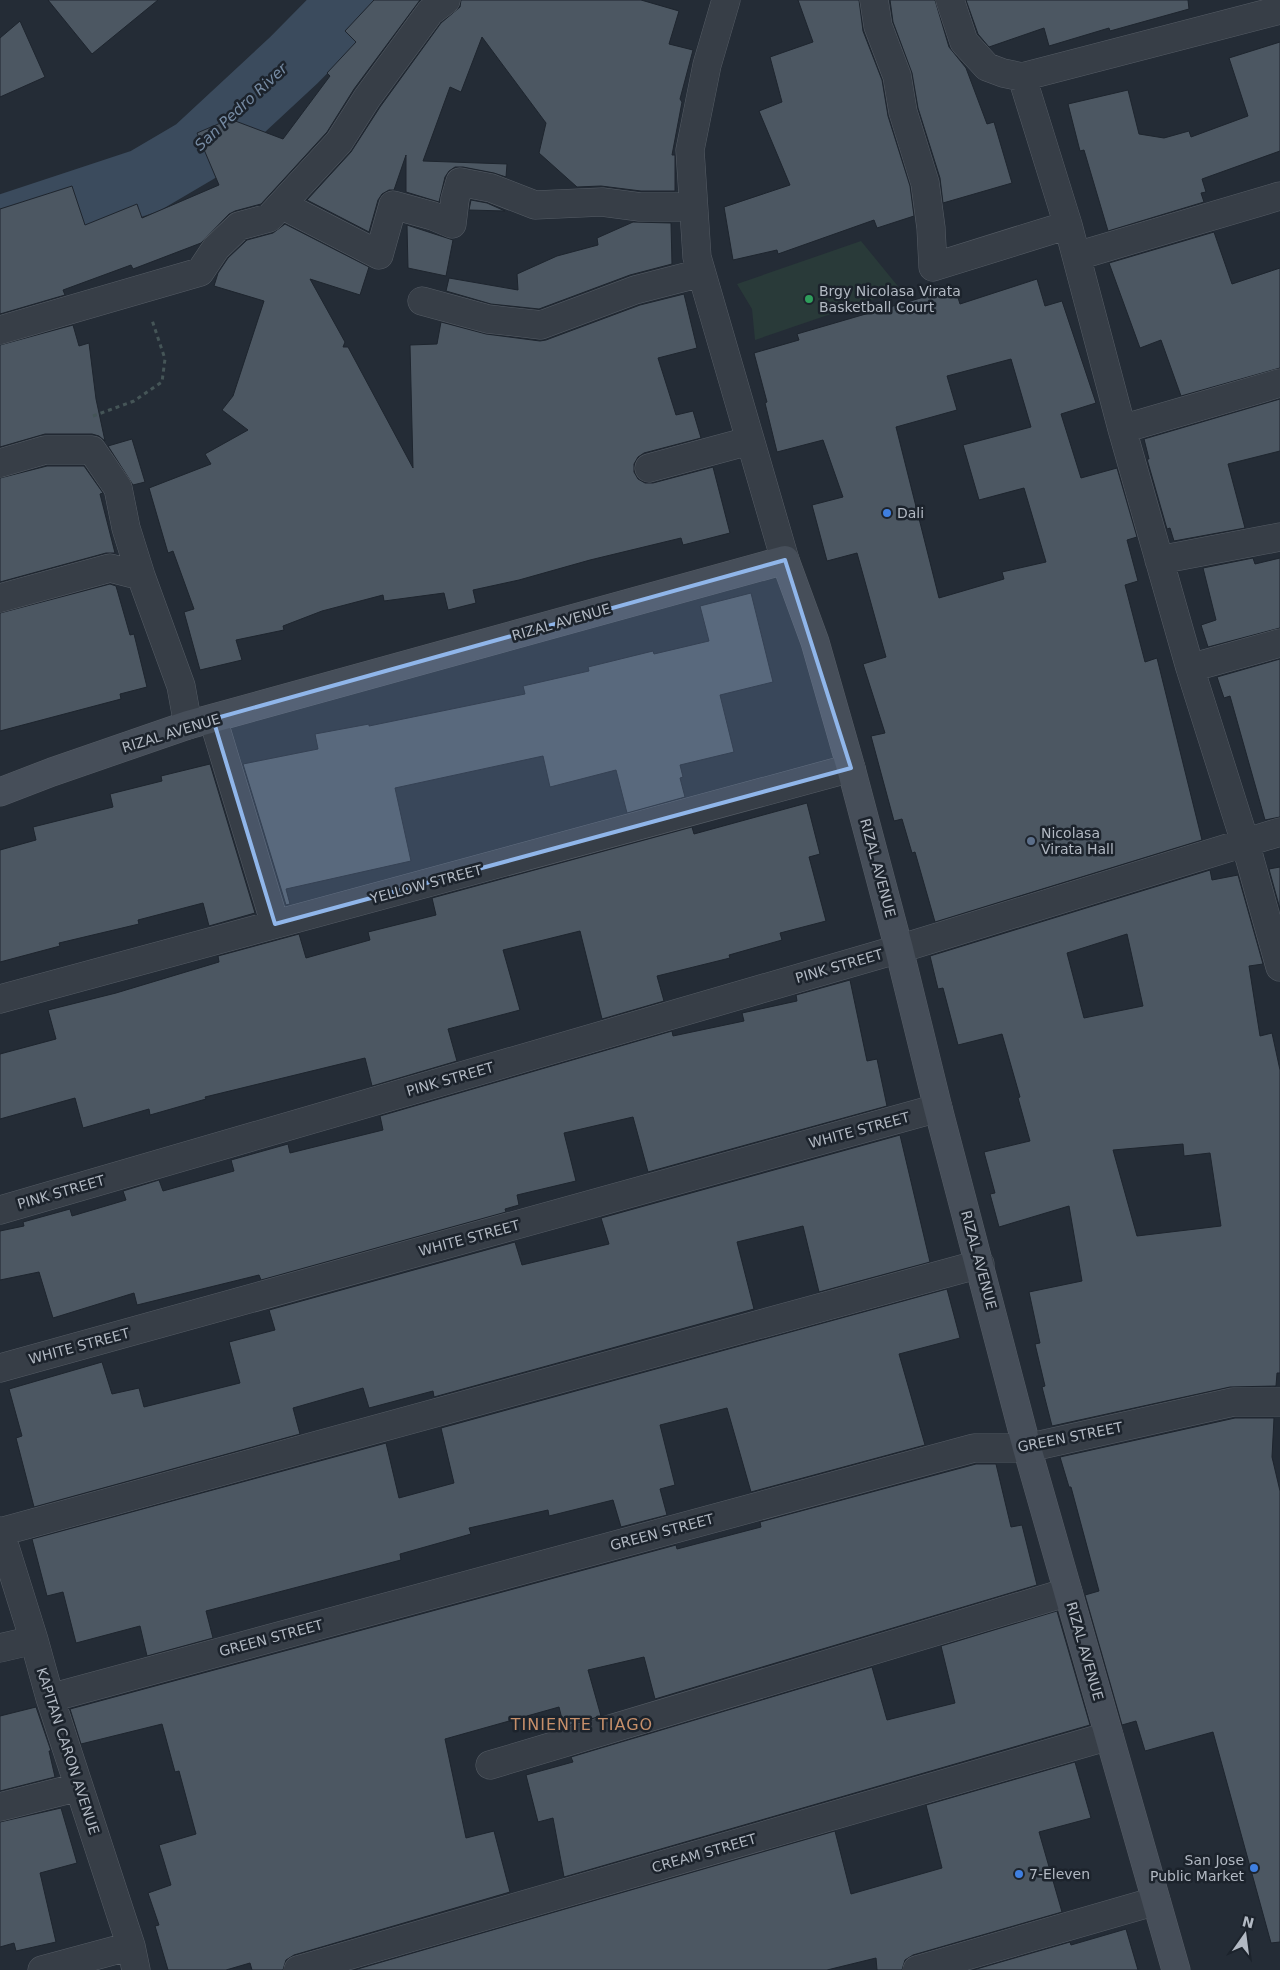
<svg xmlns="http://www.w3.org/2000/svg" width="1280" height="1970" viewBox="0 0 1280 1970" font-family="'DejaVu Sans',sans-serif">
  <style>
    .green { fill: #293a39 }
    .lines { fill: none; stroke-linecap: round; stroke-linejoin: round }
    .river { stroke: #3b4b5d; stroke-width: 66 }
    .building { fill: #4c5762; stroke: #1e252e; fill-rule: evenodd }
    .street-casing { stroke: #555c65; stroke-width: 29 }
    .secondary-casing { stroke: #555c65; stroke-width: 29 }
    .path { stroke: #455557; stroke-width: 3; stroke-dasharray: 4 4; stroke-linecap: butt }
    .street { stroke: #373e47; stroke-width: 28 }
    .secondary { stroke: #464e59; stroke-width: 28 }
    .marked { fill: #90b6ea; fill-opacity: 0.2; stroke: #90b6ea; stroke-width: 4; stroke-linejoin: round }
    .leisure-dot { fill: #2e9e5b; stroke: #1c232c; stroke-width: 2 }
    .shop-dot { fill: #3f7fe0; stroke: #1c232c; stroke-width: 2 }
    .service-dot { fill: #5c6f8a; stroke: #1c232c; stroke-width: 2 }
    .labels { text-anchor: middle; stroke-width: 5; stroke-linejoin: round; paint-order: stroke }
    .poi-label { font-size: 14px; fill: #b2b9c3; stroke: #1c232c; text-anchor: start }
    .street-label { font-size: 14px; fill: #b2b9c3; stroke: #1c232c }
    .water-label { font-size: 15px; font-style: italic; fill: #768ba3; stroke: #1c232c }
    .quarter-label { font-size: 16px; letter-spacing: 1px; fill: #c68f6a; stroke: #1c232c }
  </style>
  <rect width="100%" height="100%" fill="#242c36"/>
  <path class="green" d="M861,241L901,290L755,340L752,309L737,284Z"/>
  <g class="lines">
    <path class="river" d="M0,229L145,181L196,151L294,60L353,0"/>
  </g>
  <path class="building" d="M48,0H158L92,54Z
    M374,0H420L354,89L327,132L261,204L235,211L229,214L201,243L133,269L131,265L63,290L65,295L0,314V209L72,186L85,225L137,204L142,218L219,185L197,133L230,119L283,139L330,76L327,73L356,42L345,31Z
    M461,0H641L679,11L669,44L693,50L680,99L682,102L672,155H675V191H641L601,186L577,187L539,153L546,123L482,37L461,92L450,87L423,161L507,164L506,177L494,173L463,167H455L449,171L445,177L439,202L406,192V155L394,190H389L382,194L378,200L369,232L307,200L351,152L380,107L441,23L460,7Z
    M798,0H859L863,31L882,80L888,116L910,186L914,216L877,228L874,220L778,254L777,250L733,260L724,207L790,185L759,111L782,102L770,57L813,42Z
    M890,0H935L949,47L966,68L987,124L994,122L1012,183L943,203L940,178L918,108L912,73L893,22Z
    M966,0H1188L1189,9L1110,31L1109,28L1049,46L1044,28L989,47L978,34Z
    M20,21L45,77L0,97V38Z
    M1280,42V151L1202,179L1206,192L1201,193L1204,202L1108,231L1084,150L1080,151L1068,104L1128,90L1139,134L1164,138L1189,131L1191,137L1248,116L1229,58Z
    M471,200L487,203L505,211L469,210Z
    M633,222L671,223L672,264L630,275L539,309L491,304L446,291L449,278L518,290L517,274L557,256L598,245L597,238Z
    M285,224L369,267L360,295L310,279L345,342L343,347H348L413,468L410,345L437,344L441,322L486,334L540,341L546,340L640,305L684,294L697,348L658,358L676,415L693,411L701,438L644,453L638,457L634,464V472L638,479L645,483H653L713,467L730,533L683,545L681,538L590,560L519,580L473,590L476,603L448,610L444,593L384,601L383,595L322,611L283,626L284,630L236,640L242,660L200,670L184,612L194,609L173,551L168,553L149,488L211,464L205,454L248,430L222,410L233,396L264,301L214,286L218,273L228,258L247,240L273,233Z
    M407,225L453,240L446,276L408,268Z
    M1214,232L1232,284L1280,268V368L1181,396L1161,340L1140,348L1109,263Z
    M1037,279L1045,306L1062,301L1096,403L1061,414L1081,478L1117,468L1137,537L1127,540L1138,581L1125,585L1145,662L1157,658L1202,840L935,922L915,852L912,853L902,819L894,821L871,736L885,733L863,664L886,657L857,553L827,561L812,505L843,497L823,440L777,452L765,403L767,402L754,353L799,340L797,334L955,288L960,304ZM1011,359L1031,427L963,445L979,500L1024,488L1046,562L1002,572L1004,579L939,598L896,427L957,410L947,376Z
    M73,325L79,346L89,343L96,399L105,441L99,436L92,434H45L0,447V345Z
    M1280,399V451L1228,464L1245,528L1174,541L1170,528L1167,529L1147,459H1149L1144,439Z
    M132,439L145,482L133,485L108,446Z
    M47,466H84L103,493L100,494L115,553H106L0,582V478Z
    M1253,558L1255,564L1280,558V628L1208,647L1201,625L1216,620L1203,568Z
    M110,584L116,586L130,635L134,634L147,687L120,694L121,699L0,731V613Z
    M751,593L773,682L720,695L734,752L680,765L683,777L680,778L685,797L627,813L616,770L550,787L543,756L395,788L411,861L286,889L290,904L286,905L243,764L318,749L315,734L369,724V726L525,694L523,686L589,671L588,667L653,651L654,654L709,641L700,606Z
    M1280,659V817L1265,820L1230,696L1224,698L1217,677Z
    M210,764L255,913L209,926L203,903L138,920L139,924L59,943L60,946L0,962V850L36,840L33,827L113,807L110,794L162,781L161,776Z
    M807,803L820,854L809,857L826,921L780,933L782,940L729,955L730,958L657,976L664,1001L602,1019L580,931L503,950L520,1010L448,1029L457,1061L372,1086L365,1058L205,1097L206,1099L150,1115L149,1109L83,1128L75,1098L0,1119V1054L56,1039L48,1010L116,993L219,962L218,956L299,934L306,958L370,940L368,932L436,915L432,898L692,827L694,834Z
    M1280,867V909L1269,869Z
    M1210,870L1212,880L1238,875L1263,964L1249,966L1260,1036L1272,1033L1280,1070V1373H1277L1276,1386L1230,1387L1052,1426L1042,1387L1045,1386L1035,1344L1040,1343L1029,1292L1082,1281L1069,1206L999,1227L990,1194L995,1193L984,1152L1030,1141L1018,1098L1020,1097L1002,1034L958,1045L943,988L938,989L930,956ZM1127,934L1143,1006L1084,1018L1067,953ZM1183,1144L1184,1156L1210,1153L1221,1226L1137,1236L1113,1150Z
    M850,980L867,1061L877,1059L887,1106L648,1172L633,1117L564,1133L576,1181L517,1195L519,1205L505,1209L506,1212L261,1280L259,1275L137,1305L134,1293L53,1318L39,1272L0,1280V1231L24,1226L23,1222L70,1209L72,1216L126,1200L123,1191L159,1180L163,1191L234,1171L231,1160L288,1144L290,1153L383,1130L380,1116L672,1031L673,1036L744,1021L742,1013L797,1001L796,995Z
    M900,1135L930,1262L819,1292L803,1226L737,1242L754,1309L434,1397L433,1391L369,1408L363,1388L293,1408L300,1434L34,1507L16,1438L22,1436L9,1389L102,1362L112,1394L139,1388L144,1407L240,1383L229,1342L275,1330L269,1310L515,1242L522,1265L609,1244L601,1218Z
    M947,1289L960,1338L899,1354L925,1445L751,1492L727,1408L660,1425L675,1485L660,1489L667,1515L621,1527L613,1500L549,1516L548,1510L469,1528L471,1534L400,1554L401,1560L206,1611L213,1638L147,1656L140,1626L76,1643L63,1592L47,1596L32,1539L386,1443L399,1498L454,1483L441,1428Z
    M1235,1418H1274L1272,1457L1280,1491V1942L1271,1943L1213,1732L1145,1751L1136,1721L1122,1725L1085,1595L1099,1591L1071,1487H1069L1060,1457Z
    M976,1464H996L1011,1527L1022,1525L1037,1585L655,1699L644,1657L588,1670L601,1716L564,1727L559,1707L445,1739L466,1838L494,1831L510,1892L294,1955L286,1960L283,1970H252L250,1963L226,1970H168L155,1926L159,1925L148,1893L171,1885L159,1845L196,1834L179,1771L175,1772L162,1724L81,1744L70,1709L676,1545L677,1549L761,1527L760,1522Z
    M1057,1611L1090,1725L564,1877L553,1818L538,1822L526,1775L573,1762L571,1757L872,1667L887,1720L955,1703L941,1646Z
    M36,1707L51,1751H49L55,1777L0,1791V1716Z
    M1075,1762L1091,1818L1039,1832L1062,1912L913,1955L905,1960L902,1970H877L876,1958L827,1970H354L835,1831L851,1894L942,1868L926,1805Z
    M61,1808L77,1863L40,1873L56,1942L16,1951L14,1943L0,1947V1822Z
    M1126,1929L1138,1970H973L1070,1942L1071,1945Z"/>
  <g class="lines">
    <g class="street-casing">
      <path id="street" d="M726,0L707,65L690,150L697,257L785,560
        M874,0L878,26L897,76L903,112L925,183L931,228L933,267L1068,225
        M950,0L964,42L987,67L1003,73L1022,77L1280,10
        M1022,77L1068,225L1122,429L1190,668L1245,842L1280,967
        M282,205L379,255L393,205L433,216L452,224L455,199L460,182L491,188L535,205L602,202L640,207H693
        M1077,256L1280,196
        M422,301L488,319L541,325L635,290L701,273
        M0,330L200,272L216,248L239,226L269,218L339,142L367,98L430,12L446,0
        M1122,429L1280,383
        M0,463L45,450H92L118,488L126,528L141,576
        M649,468L749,441
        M1159,560L1280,537
        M0,598L110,568L141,576L181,686L188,725
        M1190,668L1280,643
        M213,719L275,924
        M0,999L851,768
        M0,1210L899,949L1280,832
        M0,1368L938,1108
        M0,1531L34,1640L50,1698L131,1946L136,1970
        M0,1532L980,1264
        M0,1648L34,1640
        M50,1698L974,1448H1027L1233,1402H1280
        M490,1765L1068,1592
        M0,1807L79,1787
        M42,1970L131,1946
        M298,1970L1109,1736
        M917,1970L1156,1901"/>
    </g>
    <g class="secondary-casing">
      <path id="secondary" d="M0,792L52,772L188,725L785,560L815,642L851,768L899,949L938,1108L1027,1448L1176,1970"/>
    </g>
    <path class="path" d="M93,416L134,401L162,382L165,359L152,320"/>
    <use href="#street" class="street"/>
    <use href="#secondary" class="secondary"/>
  </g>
  <path class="marked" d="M785,560L851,768L275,924L213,719Z"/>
  <circle class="leisure-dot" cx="809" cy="299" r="5"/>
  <g class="shop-dot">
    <circle cx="887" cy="513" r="5"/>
    <circle cx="1254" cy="1868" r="5"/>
    <circle cx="1019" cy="1874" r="5"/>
  </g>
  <circle class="service-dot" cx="1031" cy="841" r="5"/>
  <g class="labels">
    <g class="poi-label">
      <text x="819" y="296">Brgy Nicolasa Virata<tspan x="819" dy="16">Basketball Court</tspan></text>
      <text x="897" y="518">Dali</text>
      <text x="1041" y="838">Nicolasa<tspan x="1041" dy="16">Virata Hall</tspan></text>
      <text x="1244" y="1865" text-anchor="end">San Jose<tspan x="1244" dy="16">Public Market</tspan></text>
      <text x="1029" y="1879">7-Eleven</text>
    </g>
    <g class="street-label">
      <text transform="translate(561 622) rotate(-16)" y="5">RIZAL AVENUE</text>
      <text transform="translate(171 733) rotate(-17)" y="5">RIZAL AVENUE</text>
      <text transform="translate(878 868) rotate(75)" y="5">RIZAL AVENUE</text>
      <text transform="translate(426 884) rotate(-15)" y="5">YELLOW STREET</text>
      <text transform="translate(839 966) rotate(-16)" y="5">PINK STREET</text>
      <text transform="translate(450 1079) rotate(-16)" y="5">PINK STREET</text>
      <text transform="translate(859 1130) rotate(-15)" y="5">WHITE STREET</text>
      <text transform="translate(61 1192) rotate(-16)" y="5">PINK STREET</text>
      <text transform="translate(469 1238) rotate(-15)" y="5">WHITE STREET</text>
      <text transform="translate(979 1260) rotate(75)" y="5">RIZAL AVENUE</text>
      <text transform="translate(79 1346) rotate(-15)" y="5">WHITE STREET</text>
      <text transform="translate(1070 1437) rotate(-11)" y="5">GREEN STREET</text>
      <text transform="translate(662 1532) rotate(-15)" y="5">GREEN STREET</text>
      <text transform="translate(271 1638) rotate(-15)" y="5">GREEN STREET</text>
      <text transform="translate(1085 1651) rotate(74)" y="5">RIZAL AVENUE</text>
      <text transform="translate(68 1751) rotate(72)" y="5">KAPITAN CARON AVENUE</text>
      <text transform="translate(704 1853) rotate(-16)" y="5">CREAM STREET</text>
    </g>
    <g class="water-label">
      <text transform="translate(241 107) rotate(-43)" y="5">San Pedro River</text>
    </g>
    <g class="quarter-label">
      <text x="582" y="1730">TINIENTE TIAGO</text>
    </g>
  </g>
  <g transform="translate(1245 1935) rotate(14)" stroke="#1c232c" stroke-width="4" paint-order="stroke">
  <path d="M0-4L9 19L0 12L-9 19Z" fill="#b2b9c3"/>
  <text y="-8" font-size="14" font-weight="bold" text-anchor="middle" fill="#b2b9c3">N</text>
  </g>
</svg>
